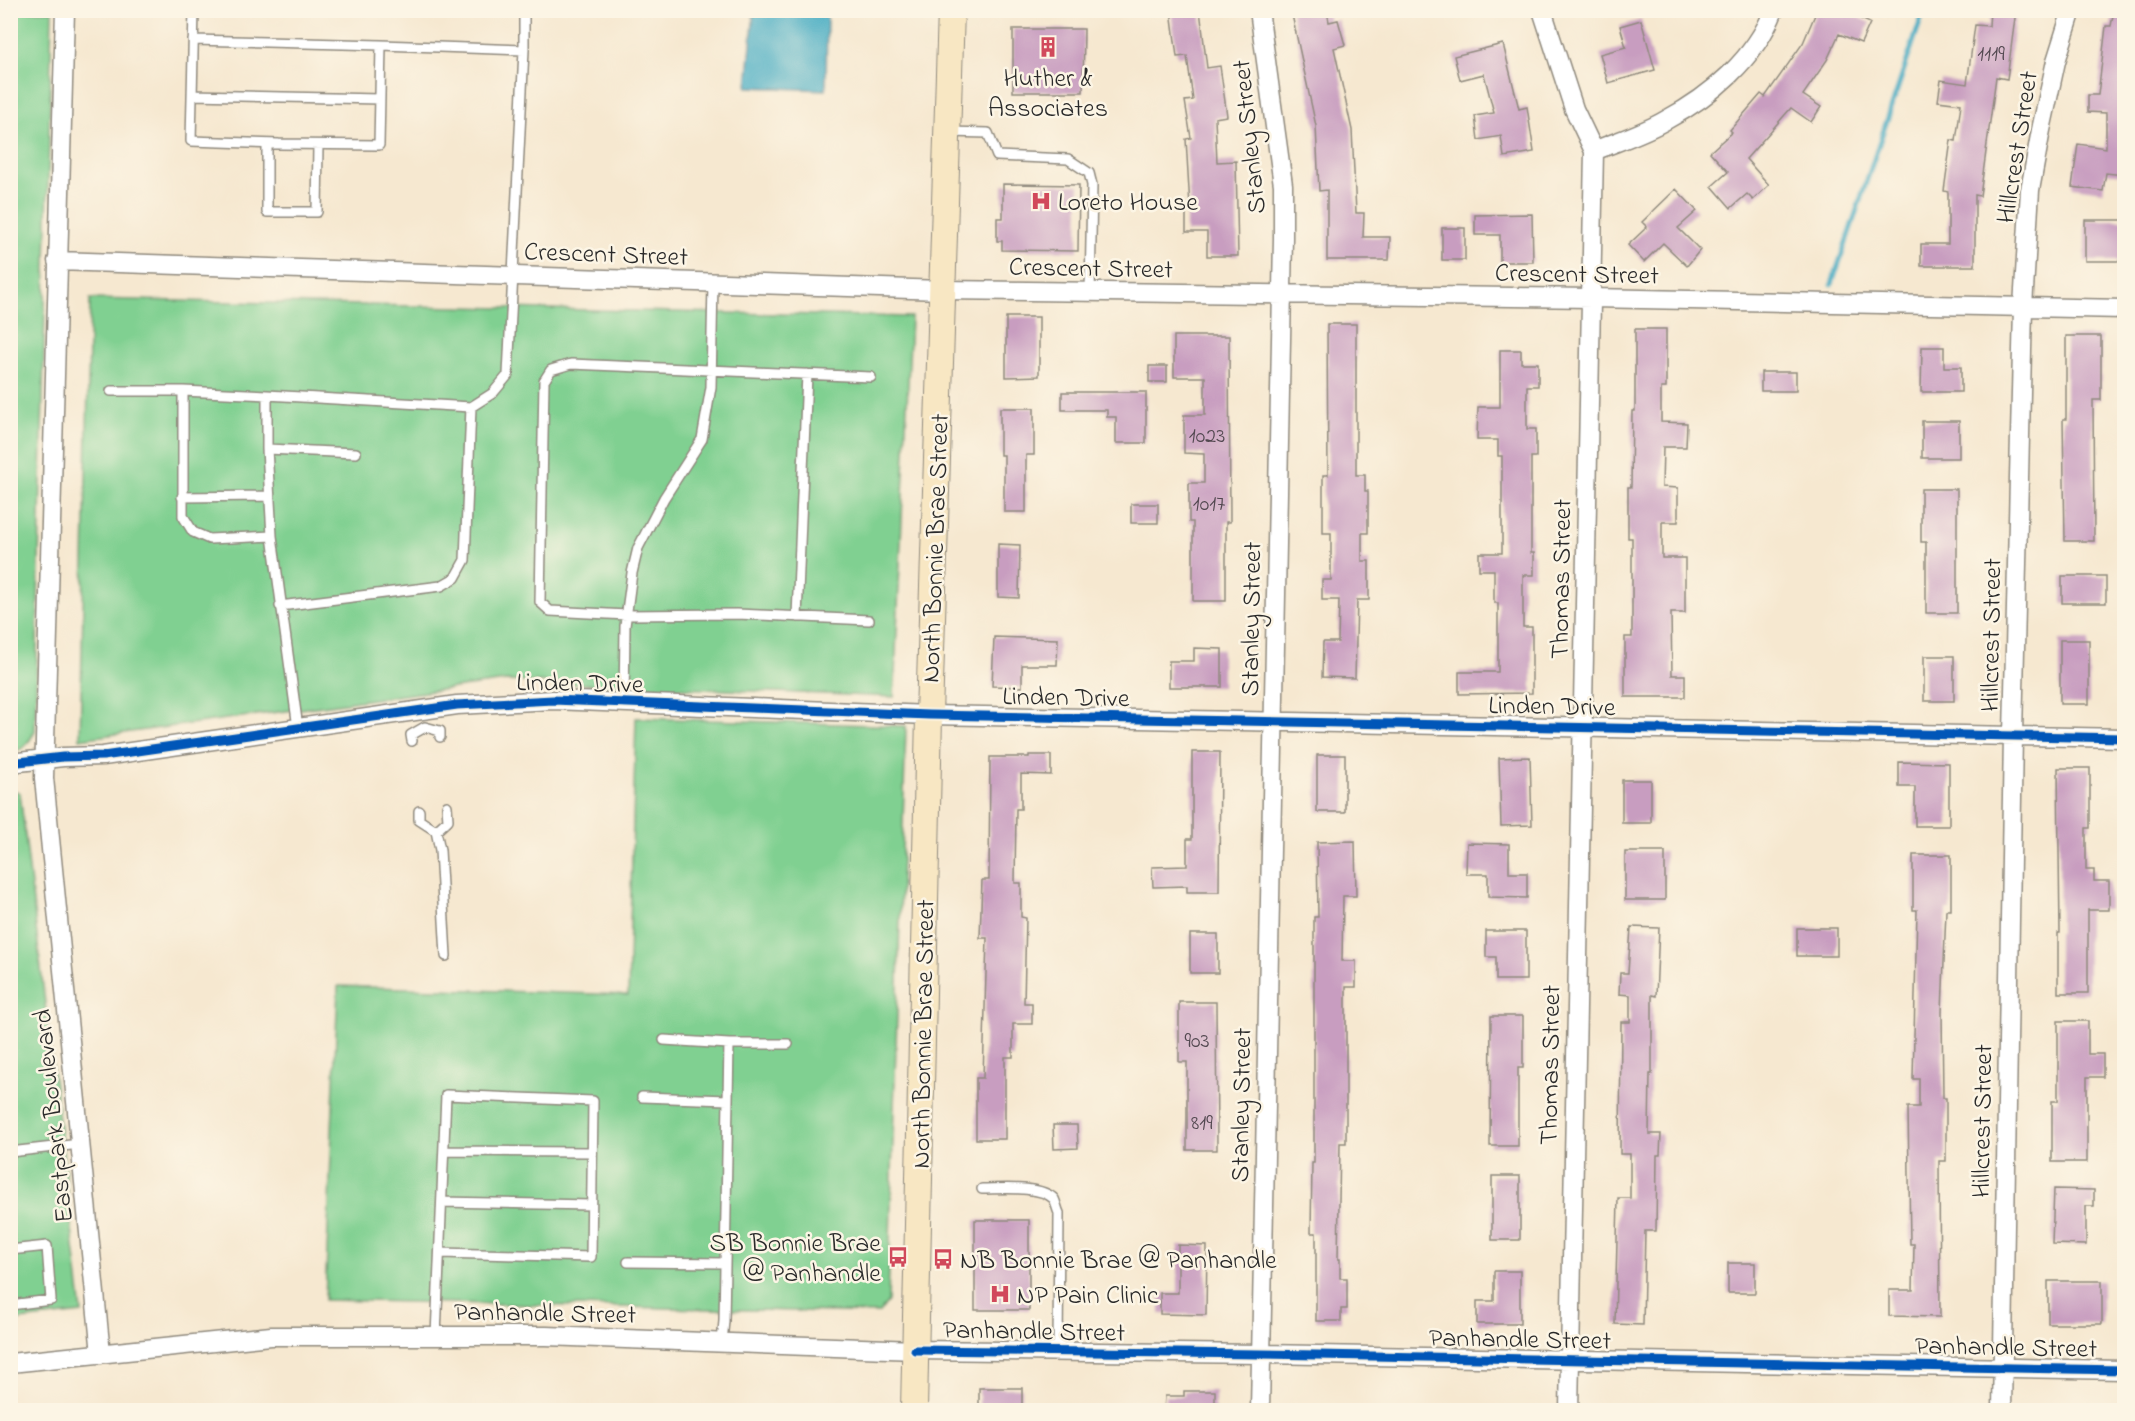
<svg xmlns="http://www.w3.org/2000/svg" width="2135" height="1421" viewBox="0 0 2135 1421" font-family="'Indie Flower',sans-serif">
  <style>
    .green { fill: #80d091; stroke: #567e5e; stroke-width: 1.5 }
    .water { fill: #42aac2; stroke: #366a76; stroke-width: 1.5 }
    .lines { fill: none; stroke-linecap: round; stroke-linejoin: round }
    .stream { stroke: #42aac2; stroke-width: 5 }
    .building { fill: #c89dc0 }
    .lane-casing { stroke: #908a7e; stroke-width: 12 }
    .street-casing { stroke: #908a7e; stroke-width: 21 }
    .secondary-casing { stroke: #908a7e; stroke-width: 28 }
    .lane { stroke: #fff; stroke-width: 9 }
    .street { stroke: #fff; stroke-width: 18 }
    .secondary { stroke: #f8e7c3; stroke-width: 26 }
    .cycleway-casing { stroke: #fcf5e5; stroke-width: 13 }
    .cycleway { stroke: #0057b8; stroke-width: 9 }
    .labels { text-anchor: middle; stroke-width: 5; stroke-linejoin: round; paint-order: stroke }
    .number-label { font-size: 22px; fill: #524850 }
    .poi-label { font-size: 26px; fill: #2b2b2b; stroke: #fcf5e5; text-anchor: start }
    .street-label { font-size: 26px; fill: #2b2b2b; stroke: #fcf5e5 }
  </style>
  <rect width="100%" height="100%" fill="#fcf5e5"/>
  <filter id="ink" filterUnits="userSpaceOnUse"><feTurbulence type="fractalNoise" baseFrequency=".0167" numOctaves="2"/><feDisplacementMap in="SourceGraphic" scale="12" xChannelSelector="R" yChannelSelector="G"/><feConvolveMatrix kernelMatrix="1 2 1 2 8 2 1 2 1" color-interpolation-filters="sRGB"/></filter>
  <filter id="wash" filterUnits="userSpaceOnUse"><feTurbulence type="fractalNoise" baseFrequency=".008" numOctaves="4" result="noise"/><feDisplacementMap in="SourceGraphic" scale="24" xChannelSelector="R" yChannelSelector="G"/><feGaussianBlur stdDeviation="1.35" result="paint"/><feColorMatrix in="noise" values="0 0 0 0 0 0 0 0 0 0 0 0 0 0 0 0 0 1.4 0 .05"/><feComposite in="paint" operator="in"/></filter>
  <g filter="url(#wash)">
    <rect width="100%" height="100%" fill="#f6e8d0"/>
    <path class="green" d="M10,11H52L35,731C28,744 25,750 11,752Z
      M90,299L911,317L894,697L506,681L80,739Z
      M636,718L906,726L888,1301L879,1313L325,1300L338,986L628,995Z
      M11,789L20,793L82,1313L11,1321Z"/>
    <path class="water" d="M754,11H827L826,90L747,87Z"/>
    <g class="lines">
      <path class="stream" d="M1832,284L1924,10"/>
    </g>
    <g id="blocks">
      <path class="building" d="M1171,10H1200L1207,68L1220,66L1227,116L1215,118L1217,162L1236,161L1238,256H1207V232H1186V207H1190L1186,139L1191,138L1185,101L1193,100L1187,56L1177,57Z
        M1291,10H1327L1329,22L1338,20L1345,45L1334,48L1352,130L1356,213H1364L1363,237H1390L1389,260H1327V190L1319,191L1316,126Z
        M1817,10H1842L1870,23L1861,43L1839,34L1827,60L1803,95L1821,107L1811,122L1791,108L1746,159L1769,185L1753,200L1747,194L1731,208L1712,186L1728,172L1710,152L1732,132L1730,130L1761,94L1765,97L1803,43Z
        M1990,10H2016L2007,79L1996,77L1980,196L1975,195V266H1921V244H1948V192L1944,191L1951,140L1956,141L1961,104L1938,101L1941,80L1967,84L1975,25L1989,26Z
        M2114,10H2124V175L2106,173L2103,191L2072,187L2078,144L2106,148V113L2088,112V95H2098L2106,26H2111Z
        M1641,20L1655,70L1608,83L1600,54L1626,47L1620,26Z
        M1013,29H1084L1083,92H1013Z
        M1503,44L1519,109L1527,107L1534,152L1504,157L1501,136L1478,140L1475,116L1494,113L1484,74L1460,80L1454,56Z
        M1003,184L1079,185L1078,251L1002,250V241H997V218H1003Z
        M1676,189L1697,211L1678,228L1700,250L1687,266L1663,243L1644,262L1628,245L1647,227L1642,222Z
        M1532,214L1533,262H1500V235H1475V215Z
        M2085,220H2124V261H2085Z
        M1442,228H1465V260H1442Z
        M1006,317H1039V376L1006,377Z
        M1327,324H1356V475H1365V491H1368V533H1362V561H1369V600H1357L1355,678L1322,677L1323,642H1338L1339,600H1322V580H1331V533H1323V475H1328Z
        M1635,329H1666V388H1661V422L1687,423L1686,447H1663L1662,487L1678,488V522H1662V558H1685V613H1671L1672,675H1685V697H1625V637H1632V538H1628V487H1631L1632,411H1635Z
        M1174,336H1229L1230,522H1226V601H1193V522H1189V483H1204V454L1184,453V415H1205V377H1174Z
        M2066,336H2101V400H2093L2094,541H2065L2063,419H2066Z
        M1922,347H1944V367H1961V392H1921Z
        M1500,350H1521V363H1538V386H1527V429H1536V457H1531V553H1534V575H1523V627H1532V693L1459,694V672H1498V603H1494V570H1479V553H1502V456H1498V440H1477L1478,407H1500Z
        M1149,366H1167V382H1149Z
        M1761,372H1796V391H1761Z
        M1062,392H1146V443H1116V417H1107V410H1062Z
        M1000,408H1034V455H1026V512H1004V455H1000Z
        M1922,421H1959V458H1922Z
        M1921,489H1957V613H1926V542H1921Z
        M1131,504H1158V523H1131Z
        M998,544L1020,545L1019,598L998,597Z
        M2062,576H2106V603H2062Z
        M994,637L1058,639L1057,665H1022V687L992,686Z
        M2060,640H2089V704H2060Z
        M1194,648L1222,649V687H1169V661H1194Z
        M1924,656H1954V701H1924Z
        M1192,752H1220L1219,892H1187V886L1153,887L1152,867L1187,866V839H1192Z
        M1029,755H1051V775L1021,774V809H1016L1015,883H1021V917L1026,918L1024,1003H1032V1024H1013V1057H1005V1139H976V1078H983L987,938H980L982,880H989L990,757H1029Z
        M1317,755H1345V812H1317Z
        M1530,757L1532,825L1501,826L1499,758Z
        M1899,762L1949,763V826H1915V787H1899Z
        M2058,768H2090V828H2086V870H2094V881H2109V910H2088V993H2058V933H2060Z
        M1622,780H1651V823H1622Z
        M1355,841L1356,896H1343L1342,961H1356V987H1346V1143H1340L1338,1259H1340V1278H1347V1309H1341V1321H1316V1233H1311L1312,1163H1314V917H1318L1317,842Z
        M1467,843L1509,844V873H1527V898L1488,897V874H1466Z
        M1625,852H1665V900H1625Z
        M1913,855H1951V910H1946L1942,1012L1943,1098H1946V1161H1939L1940,1317L1889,1316V1290H1913L1914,1244H1910L1908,1107H1919V1079H1913L1917,910H1913Z
        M1631,927L1659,928L1656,996L1652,995V1074H1650L1649,1134H1661L1660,1155H1657L1656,1231H1645L1643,1325L1615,1324L1618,1198H1630V1154H1620L1621,1022H1630V995L1619,994L1620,973H1628Z
        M1797,928H1837V956H1797Z
        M1486,931H1526V980H1496V957H1486Z
        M1190,934H1218V973H1190Z
        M1179,1002H1216L1217,1150H1187V1062H1179Z
        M1491,1016H1523V1068H1518V1146H1490Z
        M2058,1021H2088V1054H2103V1077H2087V1162H2052V1101H2058Z
        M1053,1125H1077L1078,1148L1054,1149Z
        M1492,1176H1520V1240H1492Z
        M2054,1189L2094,1190V1206H2086V1245L2052,1244Z
        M975,1220H1029V1310H975Z
        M1178,1245L1207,1246L1206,1315L1160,1314V1293H1178Z
        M1728,1263H1755V1293H1728Z
        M1494,1271H1520V1324H1477V1301H1494Z
        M2048,1281H2102V1324H2048Z
        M979,1388H1022V1410H979Z
        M1184,1391H1215V1410H1164L1165,1396H1184Z"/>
    </g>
  </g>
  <g filter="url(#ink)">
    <use href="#blocks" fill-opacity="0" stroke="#908a7e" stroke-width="1.5"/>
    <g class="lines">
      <g class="lane-casing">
        <path id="lane" d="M194,10L191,141L279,144L379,145L381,45L524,50V10
          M193,40L381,45
          M192,95L380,99
          M948,132L988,133L997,156L1068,159L1089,173L1092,185L1090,293
          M267,144V212H317L318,145
          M111,391H183L267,395V449L272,536L298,728
          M183,391V516L193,532L209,539L272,536
          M267,395L471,407
          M267,449L356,453
          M182,497L269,496
          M280,606L441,586L455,578L465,560L471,407L493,393L508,375L524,50
          M797,617L807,374
          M869,620L737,614L627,615L550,611L540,602L544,381L551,370L571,364L871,377
          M624,703L625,626L632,573L638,548L664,498L702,439L711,387L713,282
          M412,741L411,735L425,727L440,731V737
          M419,811V820L436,831L440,850L446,956
          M436,831L448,820L447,806
          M664,1040L729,1044
          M642,1097L728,1100
          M444,1151L592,1152
          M10,1152L80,1144
          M982,1189C1000,1189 1041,1185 1054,1199C1056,1203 1057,1209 1059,1213L1058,1351
          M442,1202L591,1205
          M10,1250L47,1246L51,1300L10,1305
          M628,1262L725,1263
          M436,1336L446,1095L593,1101L591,1257L440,1253
          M722,1342L724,1321L729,1044H788"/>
      </g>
      <g class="street-casing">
        <path id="street" d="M65,10L44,778L101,1354
          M1259,10L1283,185V238L1260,1410
          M1542,10L1574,109L1594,151L1569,1410
          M1594,151C1618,141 1644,133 1666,120C1711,96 1755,59 1774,10
          M57,261L942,290L1592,298L2124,309
          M10,763L63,757L103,756L457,705L553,700L929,715L2124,738
          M10,1363L271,1336H546L915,1350L1261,1354L2124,1370
          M2002,1410L2013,735L2023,307L2030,190L2041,130L2056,61L2072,10"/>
      </g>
      <g class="secondary-casing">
        <path id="secondary" d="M914,1410L929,715L951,10"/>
      </g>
      <use href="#lane" class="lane"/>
      <use href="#street" class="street"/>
      <use href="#secondary" class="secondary"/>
      <g class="cycleway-casing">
        <path id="cycleway" d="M10,763L63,757L103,756L457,705L553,700L929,715L2124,738
          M915,1350L1261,1354L2124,1370"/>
      </g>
      <use href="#cycleway" class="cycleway"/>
    </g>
  </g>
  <defs>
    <g id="building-bare" transform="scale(1.62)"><path d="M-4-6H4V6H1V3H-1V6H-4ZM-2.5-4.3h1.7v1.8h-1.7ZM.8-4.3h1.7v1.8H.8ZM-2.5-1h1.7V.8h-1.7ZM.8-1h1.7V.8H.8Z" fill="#d1495b" stroke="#fcf5e5" stroke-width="2.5" paint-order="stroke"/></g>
    <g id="hospital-bare" transform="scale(1.62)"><path d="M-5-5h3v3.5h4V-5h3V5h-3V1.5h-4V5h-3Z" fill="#d1495b" stroke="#fcf5e5" stroke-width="2.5" paint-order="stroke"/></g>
    <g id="bus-bare" transform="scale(1.62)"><path d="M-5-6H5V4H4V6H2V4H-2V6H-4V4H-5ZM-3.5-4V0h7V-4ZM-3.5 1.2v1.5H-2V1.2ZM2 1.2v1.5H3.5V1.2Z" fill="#d1495b" stroke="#fcf5e5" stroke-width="2.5" paint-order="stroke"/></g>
  </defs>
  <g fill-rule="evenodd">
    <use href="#building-bare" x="1048" y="47"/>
    <use href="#hospital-bare" x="1041" y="201"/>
    <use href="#bus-bare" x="898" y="1257"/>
    <use href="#bus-bare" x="943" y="1259"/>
    <use href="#hospital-bare" x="1000" y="1294"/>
  </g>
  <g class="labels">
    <g class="number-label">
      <text x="1991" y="60">1119</text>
      <text x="1207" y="442">1023</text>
      <text x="1209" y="510">1017</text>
      <text x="1197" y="1047">903</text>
      <text x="1202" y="1129">819</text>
    </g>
    <g class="poi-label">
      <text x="1048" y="86" text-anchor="middle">Huther &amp;<tspan x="1048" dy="30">Associates</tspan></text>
      <text x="1058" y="210">Loreto House</text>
      <text x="881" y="1251" text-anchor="end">SB Bonnie Brae<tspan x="881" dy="30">@ Panhandle</tspan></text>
      <text x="960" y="1268">NB Bonnie Brae @ Panhandle</text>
      <text x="1017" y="1303">NP Pain Clinic</text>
    </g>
    <g class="street-label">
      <text transform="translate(1248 137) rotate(-96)" y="9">Stanley Street</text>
      <text transform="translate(2016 147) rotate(-81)" y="9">Hillcrest Street</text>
      <text transform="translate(606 253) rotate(2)" y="9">Crescent Street</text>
      <text transform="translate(1091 267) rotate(1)" y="9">Crescent Street</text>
      <text transform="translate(1577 273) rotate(1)" y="9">Crescent Street</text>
      <text transform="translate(934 548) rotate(-88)" y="9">North Bonnie Brae Street</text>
      <text transform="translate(1560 579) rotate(-89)" y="9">Thomas Street</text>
      <text transform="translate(1250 619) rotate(-89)" y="9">Stanley Street</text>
      <text transform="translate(1990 635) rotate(-89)" y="9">Hillcrest Street</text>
      <text transform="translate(580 682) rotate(1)" y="9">Linden Drive</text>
      <text transform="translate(1066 696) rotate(1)" y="9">Linden Drive</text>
      <text transform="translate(1552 705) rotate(1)" y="9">Linden Drive</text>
      <text transform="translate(922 1034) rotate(-89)" y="9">North Bonnie Brae Street</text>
      <text transform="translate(1549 1065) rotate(-89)" y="9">Thomas Street</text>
      <text transform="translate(1240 1105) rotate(-89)" y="9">Stanley Street</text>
      <text transform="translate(52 1116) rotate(-96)" y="9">Eastpark Boulevard</text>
      <text transform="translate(1981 1121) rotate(-89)" y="9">Hillcrest Street</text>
      <text transform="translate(545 1312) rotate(1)" y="9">Panhandle Street</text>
      <text transform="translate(1034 1330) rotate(1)" y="9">Panhandle Street</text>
      <text transform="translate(1520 1338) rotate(1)" y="9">Panhandle Street</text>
      <text transform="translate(2006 1346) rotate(1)" y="9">Panhandle Street</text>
    </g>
  </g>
  <rect width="2135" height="1421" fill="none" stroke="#fcf5e5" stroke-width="36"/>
</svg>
